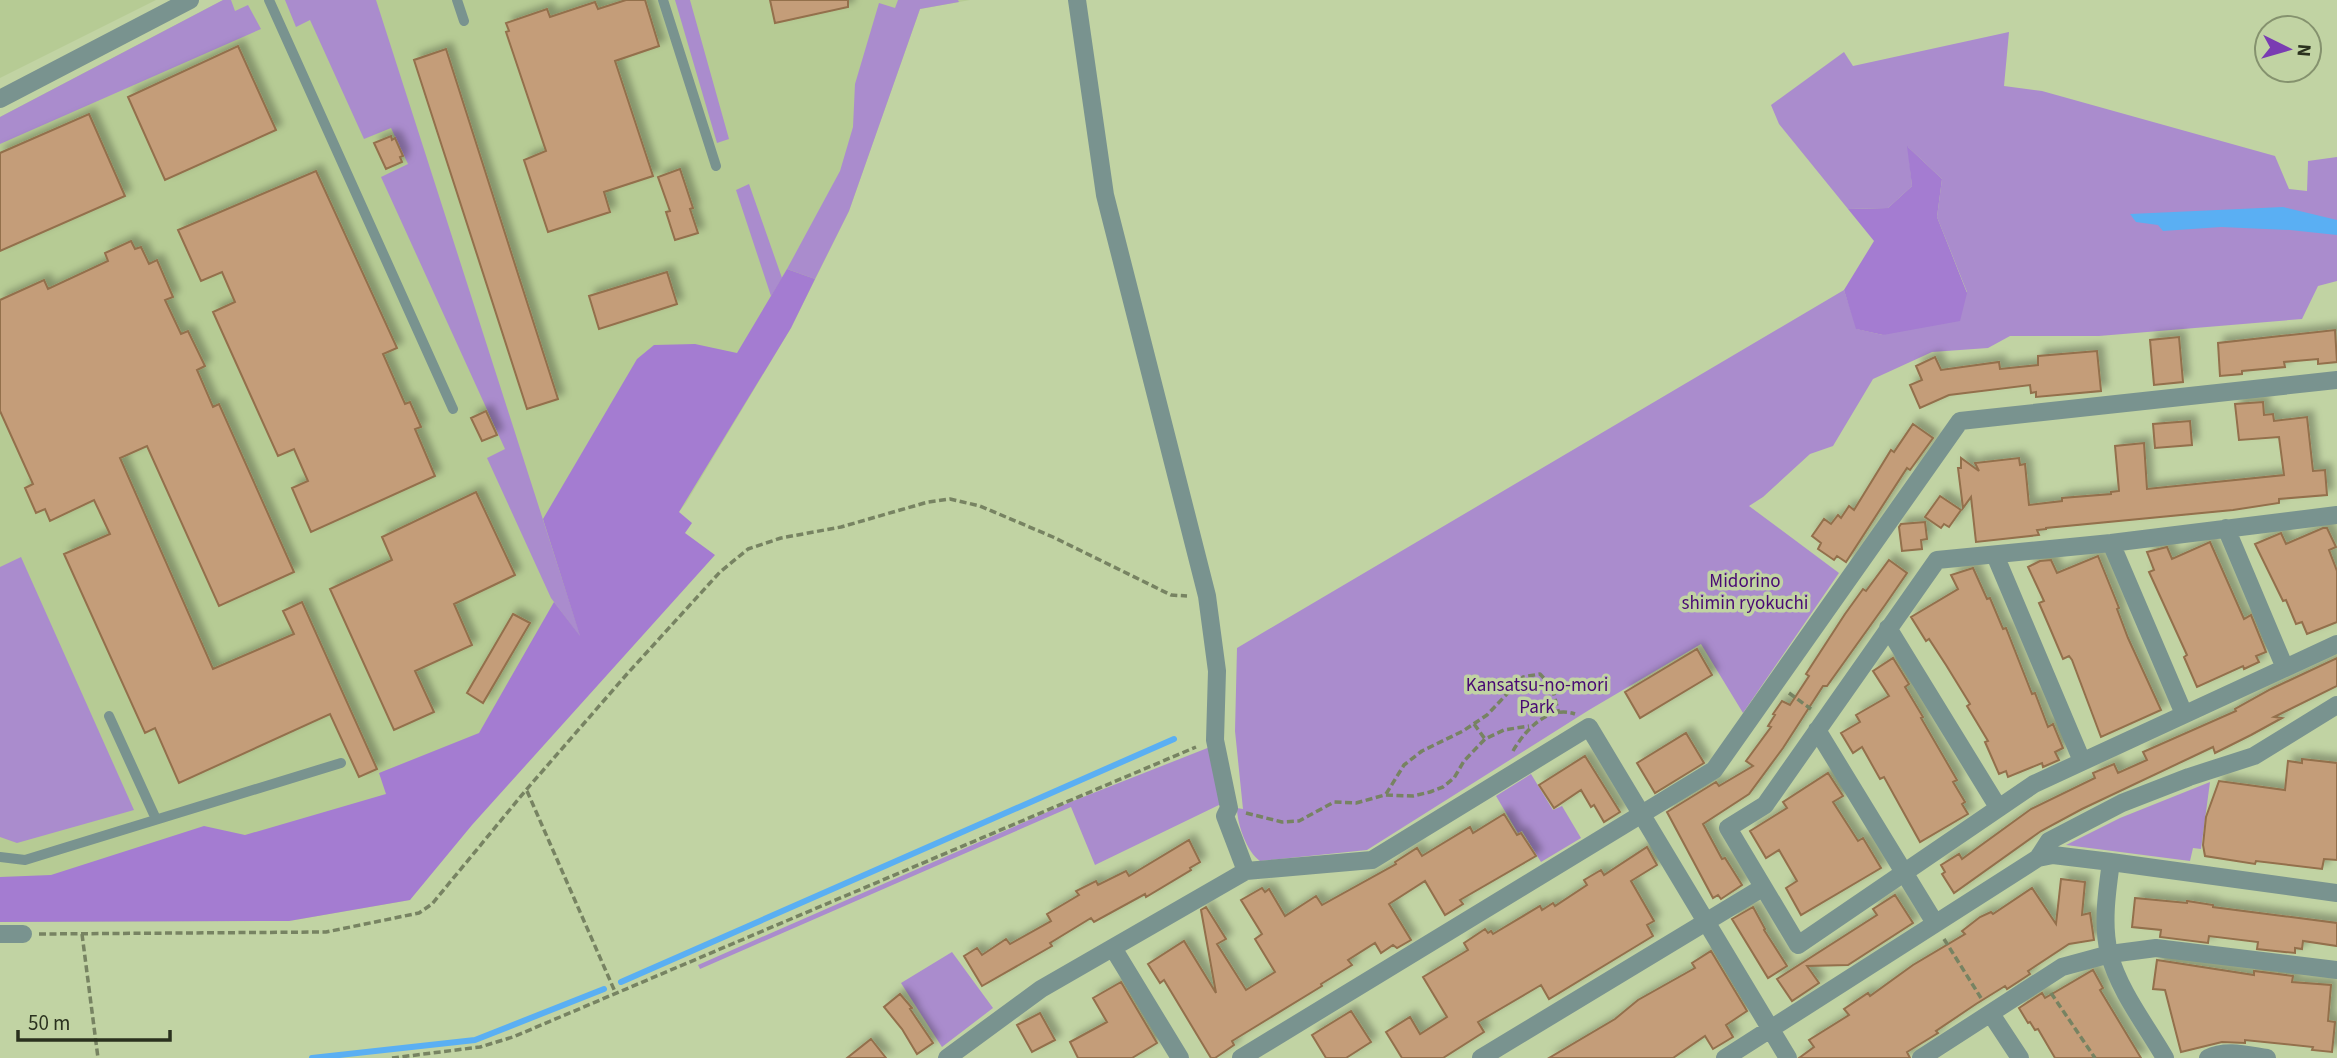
<svg xmlns="http://www.w3.org/2000/svg" width="2337" height="1058" viewBox="0 0 2337 1058" font-family="'Source Sans 3',sans-serif">
  <style>
    .built { fill: #b6cb94 }
    .green { fill: #aa8ccd }
    .forest { fill: #a47cd1 }
    .water { fill: #5aaff3 }
    .lines { fill: none; stroke-linecap: round; stroke-linejoin: round }
    .stream { stroke: #5aaff3; stroke-width: 6 }
    .building { fill: #c49d79; stroke: #936f4c; stroke-width: 2; filter: url(#shadow) }
    .path { stroke: #778362; stroke-width: 3.5; stroke-dasharray: 7 3.5; stroke-linecap: butt }
    .service { stroke: #79938f; stroke-width: 10 }
    .minor { stroke: #79938f; stroke-width: 18 }
    .tertiary { stroke: #79938f; stroke-width: 18 }
    .labels { text-anchor: middle; stroke-width: 7; stroke-linejoin: round; paint-order: stroke }
    .park-label { font-size: 19px; fill: #480973; stroke: #c1d3a3 }
  </style>
  <defs>
    <filter id="shadow"><feDropShadow dx="6" dy="-6" stdDeviation="3.5" flood-color="#0004"/></filter>
  </defs>
  <rect width="100%" height="100%" fill="#c1d3a3"/>
  <path class="built" d="M0,0H156L0,78Z
    M223,0H970L920,9L849,211L791,328L686,503L581,638L410,900L289,921L0,922V117Z"/>
  <path class="green" d="M223,0H231L235,11L248,5L261,29L0,144V117Z
    M285,0H376L581,638L551,598L487,458L505,449L381,177L408,164L391,128L364,139L310,20L296,27Z
    M675,0H690L729,139L717,143Z
    M898,0H958L959,2L920,9L849,211L815,279L787,269L840,171L853,127L855,84L879,3L895,8Z
    M2009,32L2004,86L2042,91L2275,156L2289,189L2307,191L2308,161L2337,157V281L2318,286L2302,319L2099,336H2010L1988,348L1932,352L1873,379L1833,446L1810,454L1763,497L1749,506L1839,573L1743,713L1701,644L1589,710L1367,850L1260,861C1247,852 1237,824 1237,808L1243,809L1235,731L1237,648L1844,290L1857,329L1883,335L1967,292L1937,217L1942,179L1908,147L1912,186L1888,208L1848,209L1779,124L1771,105L1844,52L1853,66Z
    M749,184L782,278L771,296L736,190Z
    M21,557L134,810L17,843L0,837V567Z
    M1210,747L1221,804L1095,865L1071,807L700,969L698,965L1068,803Z
    M1531,774L1553,810L1562,806L1581,838L1541,862L1522,831L1518,833L1496,796Z
    M2210,782L2201,849L2193,848L2190,861L2066,845L2120,818Z
    M952,952L993,1008L942,1047L901,983Z"/>
  <path class="forest" d="M1907,146L1942,179L1937,217L1967,293L1960,321L1883,335L1856,329L1844,290L1874,241L1848,209L1888,208L1912,186Z
    M787,269L815,279L791,328L679,512L692,523L685,533L715,555L472,825L410,900L289,921L0,922V877L51,875L204,826L245,835L386,794L379,773L479,733L554,602L580,636L543,519L637,359L654,345L695,344L737,353Z"/>
  <path class="water" d="M2283,207L2337,220V235L2290,230L2221,227L2163,231L2158,225L2136,222L2130,214Z"/>
  <g class="lines">
    <path class="stream" d="M621,982L1174,739
      M312,1058L475,1040L604,989"/>
  </g>
  <path class="building" d="M626,0H645L659,46L615,61L653,176L604,192L610,212L548,232L524,160L546,151L506,32L509,31L506,23L547,9L550,17L595,2L598,9Z
    M770,0H848V7L775,23Z
    M238,46L276,130L165,180L128,97Z
    M446,49L558,399L527,409L414,60Z
    M89,114L125,196L0,251V153Z
    M391,136L392,140L395,138L403,156L400,157L402,162L386,169L374,143Z
    M680,169L693,208L690,209L698,233L675,240L666,212L670,211L658,177Z
    M316,171L397,348L383,354L405,404L410,402L421,427L415,429L435,476L311,532L292,488L308,481L294,449L278,456L213,312L235,302L222,272L201,281L178,230Z
    M131,241L135,249L141,247L149,264L157,260L173,297L165,300L181,334L188,331L205,366L197,370L213,407L219,404L294,572L219,606L147,446L120,458L213,669L294,634L283,611L302,602L377,769L359,777L330,714L179,783L155,728L145,733L64,554L110,534L94,500L50,521L45,509L36,513L25,488L33,484L0,411V300L44,280L48,289L108,261L105,253Z
    M667,272L677,304L599,329L589,296Z
    M2335,330L2337,362L2318,364V359L2284,362L2285,367L2242,371V374L2220,376L2218,343Z
    M2179,337L2183,382L2154,385L2150,340Z
    M2097,351L2101,391L2036,397V392L2031,393L2030,385L1949,395L1920,408L1910,385L1922,380L1916,366L1935,357L1941,370L1999,362L2000,369L2038,365V356Z
    M2263,402L2264,415L2273,414L2274,421L2307,417L2313,471L2325,470L2327,495L2279,499V503L2233,510L2046,528V529L2037,530L2039,535L1976,542L1971,497L1963,508L1958,468H1961V458L1979,471L1975,463L2019,458L2020,465L2025,464L2029,505L2062,501V498L2111,494V492L2119,491L2115,446L2144,443L2147,489L2284,475L2279,437L2239,440L2235,404Z
    M486,411L497,435L482,441L471,418Z
    M2190,421L2192,445L2155,448L2153,424Z
    M1913,424L1933,438L1910,470L1907,468L1846,562L1837,556L1834,560L1818,549L1821,543L1812,536L1824,519L1831,524L1838,515L1841,518L1849,506L1854,510L1891,450L1894,452Z
    M476,492L515,575L454,604L472,645L415,671L434,712L394,730L330,589L392,560L382,537Z
    M1940,496L1961,510L1949,527L1944,524L1941,528L1925,517Z
    M1925,522L1927,539L1921,540L1922,549L1902,551L1899,527L1901,524Z
    M2323,528H2327L2336,547L2329,550L2337,571V622L2307,634L2302,622L2296,624L2286,600L2283,601L2255,544L2281,533L2286,544Z
    M2210,542L2244,619L2251,615L2266,652L2256,656L2259,662L2244,669L2243,666L2197,687L2184,657L2187,655L2149,572L2154,570L2147,552L2167,547L2172,559Z
    M2098,556L2119,608L2117,609L2128,638L2161,710L2101,737L2072,660L2069,656L2063,659L2049,626L2039,603L2044,601L2028,567L2040,561L2051,560L2057,573Z
    M1889,560L1907,573L1885,605L1827,686H1823L1783,748L1749,794L1703,824L1722,859L1725,858L1742,885L1721,899L1718,895L1713,898L1667,812L1716,782L1719,786L1753,766L1746,761L1771,727L1768,726L1775,715L1773,714L1782,701L1790,705L1809,676L1806,674L1845,614L1863,589L1866,591Z
    M1973,568L1987,599L1990,598L2003,629L2006,628L2032,694L2035,693L2048,727L2053,724L2063,748L2055,752L2059,760L2043,767L2042,763L2008,777L2006,771L1999,774L1985,742L1988,741L1967,706L1970,704L1946,665L1929,639L1926,641L1911,617L1958,589L1951,575Z
    M513,614L530,623L483,703L467,693Z
    M1697,649L1712,675L1640,718L1625,692Z
    M1893,658L1909,684L1905,687L1923,717L1921,718L1957,780L1953,782L1965,802L1962,804L1968,814L1920,842L1884,777L1880,779L1862,747L1853,753L1841,733L1860,722L1856,715L1889,696L1873,671Z
    M2337,658V686L2274,717L2282,718L2251,735L2215,753L2213,747L2082,809L2041,831L1954,893L1942,874L1945,872L1941,865L1959,854L1962,859L2031,809L2095,778L2093,773L2114,764L2118,773L2147,760L2143,752L2236,711L2235,709L2271,689Z
    M1686,733L1704,763L1655,793L1637,763Z
    M1585,756L1620,812L1604,822L1594,805L1591,807L1581,790L1554,808L1539,785Z
    M2302,759L2337,763V860L2324,859L2322,869L2256,861L2255,864L2205,856L2203,845L2206,817L2219,781L2285,790L2288,761L2302,763Z
    M1828,773L1843,796L1833,802L1858,841L1863,838L1881,868L1801,915L1786,888L1797,881L1779,850L1766,858L1750,831L1787,808L1783,802Z
    M1504,814L1517,835L1521,833L1536,856L1460,900L1463,904L1445,915L1425,881L1389,904L1411,940L1397,948L1393,945L1381,953L1375,943L1348,960L1352,965L1321,984L1322,986L1232,1041L1234,1045L1215,1058H1211L1164,980L1160,983L1148,964L1184,941L1216,993L1201,910L1206,907L1226,939L1217,944L1246,990L1275,972L1255,939L1262,934L1241,900L1262,888L1265,892L1269,889L1285,916L1316,896L1322,905L1396,864L1395,862L1417,848L1422,856L1470,827L1473,833Z
    M1189,840L1200,862L1190,868L1191,870L1146,897L1145,894L1094,922L1091,918L1050,943L1052,946L982,986L964,956L977,948L982,955L1006,939L1010,944L1051,921L1047,914L1079,895L1076,891L1096,881L1098,885L1126,871L1129,876Z
    M1647,847L1657,865L1631,881L1654,921L1647,925L1653,936L1549,999L1541,985L1478,1022L1484,1032L1443,1058H1402L1386,1032L1410,1017L1420,1034L1447,1017L1423,977L1468,950L1464,943L1485,929L1488,933L1491,931L1493,934L1540,906L1542,910L1553,903L1555,906L1587,885L1584,880L1601,870L1604,875Z
    M2061,879L2085,882L2082,915L2090,913L2094,940L2069,944L2028,971L2030,974L2007,989L2005,986L1976,1004L1936,1031L1938,1033L1907,1052L1910,1058H1799L1814,1047L1809,1040L1849,1015L1844,1009L1868,993L1870,996L1913,965L1965,934L1962,931L1980,917L1991,912L1993,914L2032,888L2056,924Z
    M1895,895L1913,923L1848,965L1807,966L1819,983L1792,1001L1777,979L1877,915L1873,909Z
    M2135,898L2187,903V901L2213,905V907L2337,923V946L2303,941L2302,949L2295,948V953L2257,949L2258,942L2209,936L2208,943L2160,937L2161,930L2132,927Z
    M1753,907L1765,929L1764,930L1787,966L1768,978L1732,919Z
    M1711,951L1747,1011L1726,1025L1733,1037L1713,1049L1705,1036L1673,1058H1549L1615,1019L1638,1000L1695,968L1692,963Z
    M2157,960L2254,975V971L2293,976L2292,982L2331,985L2328,1021L2335,1022L2332,1052L2312,1050L2313,1047L2245,1040V1043L2222,1042L2181,1052L2165,990L2153,989Z
    M2093,970L2103,988L2100,990L2141,1058H2055L2038,1029L2035,1030L2030,1022L2028,1023L2019,1008L2042,993L2045,998Z
    M1121,982L1157,1043L1132,1058H1078L1070,1042L1107,1022L1093,998Z
    M900,994L912,1008L910,1009L933,1043L917,1054L902,1029L884,1007Z
    M1351,1011L1371,1042L1346,1058H1326L1312,1035Z
    M1040,1013L1055,1040L1032,1052L1017,1025Z
    M871,1039L886,1058H847Z"/>
  <g class="lines">
    <path class="path" d="M1789,693L1811,709
      M1474,724L1485,739
      M1513,751C1525,730 1548,705 1575,714
      M527,791L616,994
      M1386,794L1404,765L1422,751L1463,731L1487,715L1523,677L1540,674L1552,687L1559,714
      M1246,813L1282,822L1299,821L1334,802L1356,803L1385,795L1413,796L1430,792L1443,787L1454,778L1464,761L1485,739L1504,730L1529,726
      M39,934L326,932L419,913L432,904L526,790L627,674L720,572L748,549L781,538L841,527L928,502L950,499L980,506L1053,537L1171,595L1187,596
      M82,934L98,1058
      M1944,939L1981,998
      M2051,993L2095,1058
      M392,1058L480,1047L513,1037L1196,747"/>
    <path class="service" d="M269,0L453,409
      M457,0L464,21
      M663,0L716,166
      M109,716L156,819
      M0,857L25,860L341,763"/>
    <path class="minor" d="M1077,0L1105,195L1207,596L1217,671L1215,740L1229,808L1225,816L1246,871L1372,860L1589,727L1788,1058
      M2337,515L2111,543L1937,560L1765,805L1728,828L1798,945L2034,784L2337,644
      M2226,528L2285,668
      M2111,543L2184,714
      M1995,555L2082,761
      M1888,628L1998,807
      M1817,730L1935,923
      M2038,858L2049,841L2122,803L2189,777L2254,756L2337,705
      M2111,862C2107,891 2102,924 2109,953C2119,991 2146,1025 2165,1058
      M0,934H23
      M1113,948L1180,1058
      M1991,1014L2020,1058
      M947,1058L1041,989L1246,871
      M1241,1058L1714,770L1960,421L2337,380
      M1481,1058L1762,888
      M1725,1058L2038,858L2053,855L2111,862L2337,893
      M1921,1058L2062,967L2110,954L2156,948L2337,970
      M2208,1058C2226,1049 2247,1055 2267,1058"/>
    <path class="tertiary" d="M0,99L190,0"/>
  </g>
  <g class="labels">
    <g class="park-label">
      <text x="1745" y="587">Midorino<tspan x="1745" dy="22">shimin ryokuchi</tspan></text>
      <text x="1537" y="691">Kansatsu-no-mori<tspan x="1537" dy="22">Park</tspan></text>
    </g>
  </g>
  <g transform="translate(2288 49) rotate(95)"><circle r="33" fill="#c1d3a3" stroke="#85926e" stroke-width="2"/>
  <path d="M0-5L12 26L0 18L-12 26Z" fill="#7a3cb2"/>
  <text y="-10" font-size="19" font-weight="bold" text-anchor="middle" fill="#2a311e">N</text>
  </g>
  <path d="M18 1030v10h152v-10" fill="none" stroke="#2a311e" stroke-width="3.5"/>
  <text x="28" y="1030" font-size="21" fill="#2a311e" stroke="#c1d3a3" stroke-width="5" paint-order="stroke">50 m</text>
</svg>
